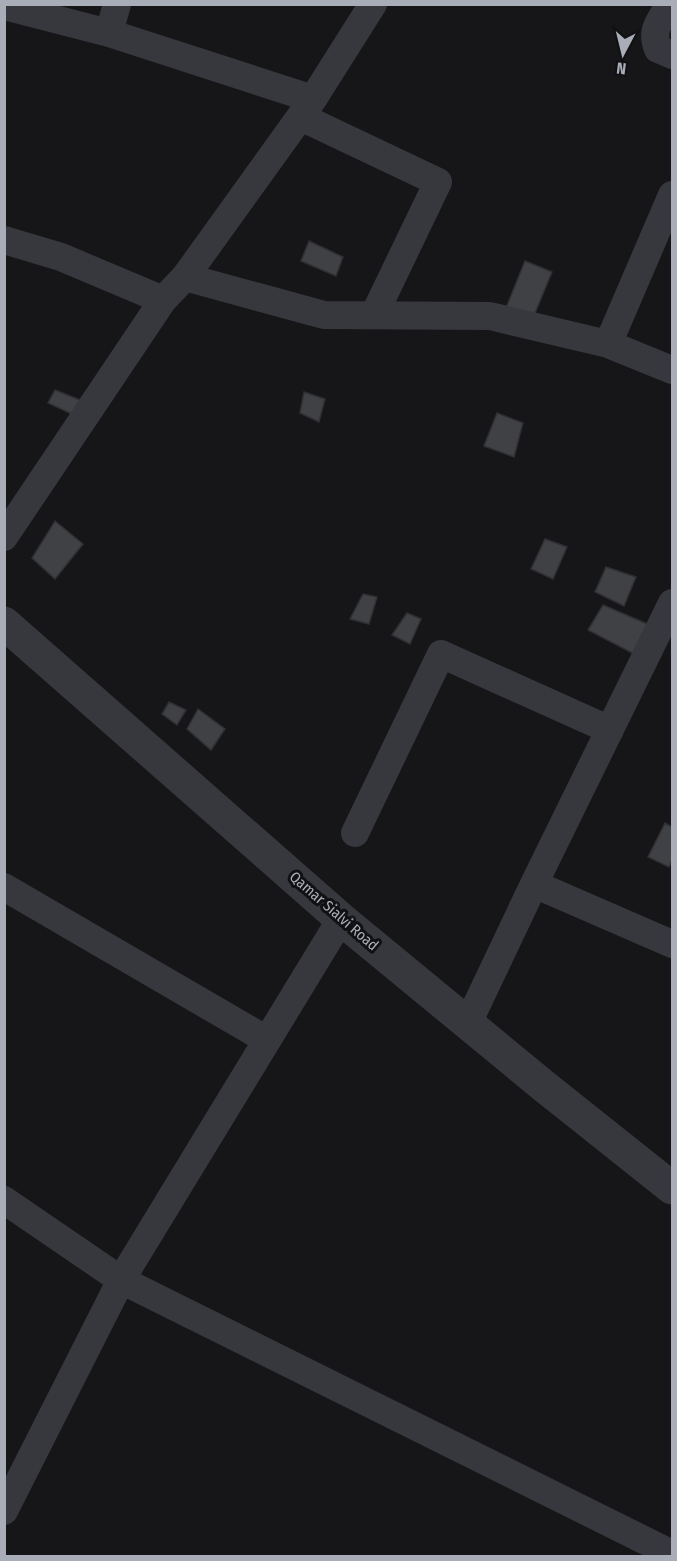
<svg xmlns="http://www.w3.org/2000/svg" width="677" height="1561" viewBox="0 0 677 1561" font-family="'Fira Sans Condensed',sans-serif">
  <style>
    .building { fill: #404145; stroke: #303034; stroke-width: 1.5 }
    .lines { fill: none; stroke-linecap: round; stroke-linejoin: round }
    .minor { stroke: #37383d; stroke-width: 28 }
    .tertiary { stroke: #37383d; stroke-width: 33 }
    .labels { text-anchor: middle; stroke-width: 6; stroke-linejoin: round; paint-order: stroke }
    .street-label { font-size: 15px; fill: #a8adb8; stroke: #111113 }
  </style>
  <rect width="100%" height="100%" fill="#161618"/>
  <path class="building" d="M309,241L343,257L336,276L301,261Z
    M525,261L552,272L533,318L504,313Z
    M55,390L80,400L72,414L48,403Z
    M304,392L325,399L319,422L300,413Z
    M497,413L523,423L514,457L484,446Z
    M55,521L83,544L55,579L32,558Z
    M545,539L567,547L553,579L531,569Z
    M606,567L636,577L624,606L595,592Z
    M363,594L377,597L369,624L350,619Z
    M603,605L652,626L638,656L588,630Z
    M407,613L421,619L410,644L392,635Z
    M169,702L186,710L177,725L162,714Z
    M198,709L225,729L211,750L187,729Z
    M665,823L672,827V860L669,867L648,857Z"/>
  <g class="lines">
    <path class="minor" d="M670,4C660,21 650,30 658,49L672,55
      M4,6L109,33L313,99
      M109,33L117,4
      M301,117L438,182L374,315
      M4,240L61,257L163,300
      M185,277L324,315L490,316L608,344L672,370
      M608,344L672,195
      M4,537L163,300L185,277L313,99L373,4
      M355,833L441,654L610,730
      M534,884L672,944
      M4,887L267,1040
      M468,1023L534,884L672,603
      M4,1200L121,1280L672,1554
      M4,1511L121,1280L341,919"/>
    <path class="tertiary" d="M4,623L341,919L545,1087L672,1188"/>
  </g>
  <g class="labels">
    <g class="street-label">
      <text transform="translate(334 911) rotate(41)" y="5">Qamar Sialvi Road</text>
    </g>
  </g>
  <rect width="677" height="1561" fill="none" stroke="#a8adb8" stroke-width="12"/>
  <g transform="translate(623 54) rotate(187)" stroke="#111113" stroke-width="4.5" paint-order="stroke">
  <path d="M0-4.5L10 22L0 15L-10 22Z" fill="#a8adb8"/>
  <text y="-9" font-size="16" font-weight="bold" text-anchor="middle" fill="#a8adb8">N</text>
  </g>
</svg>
